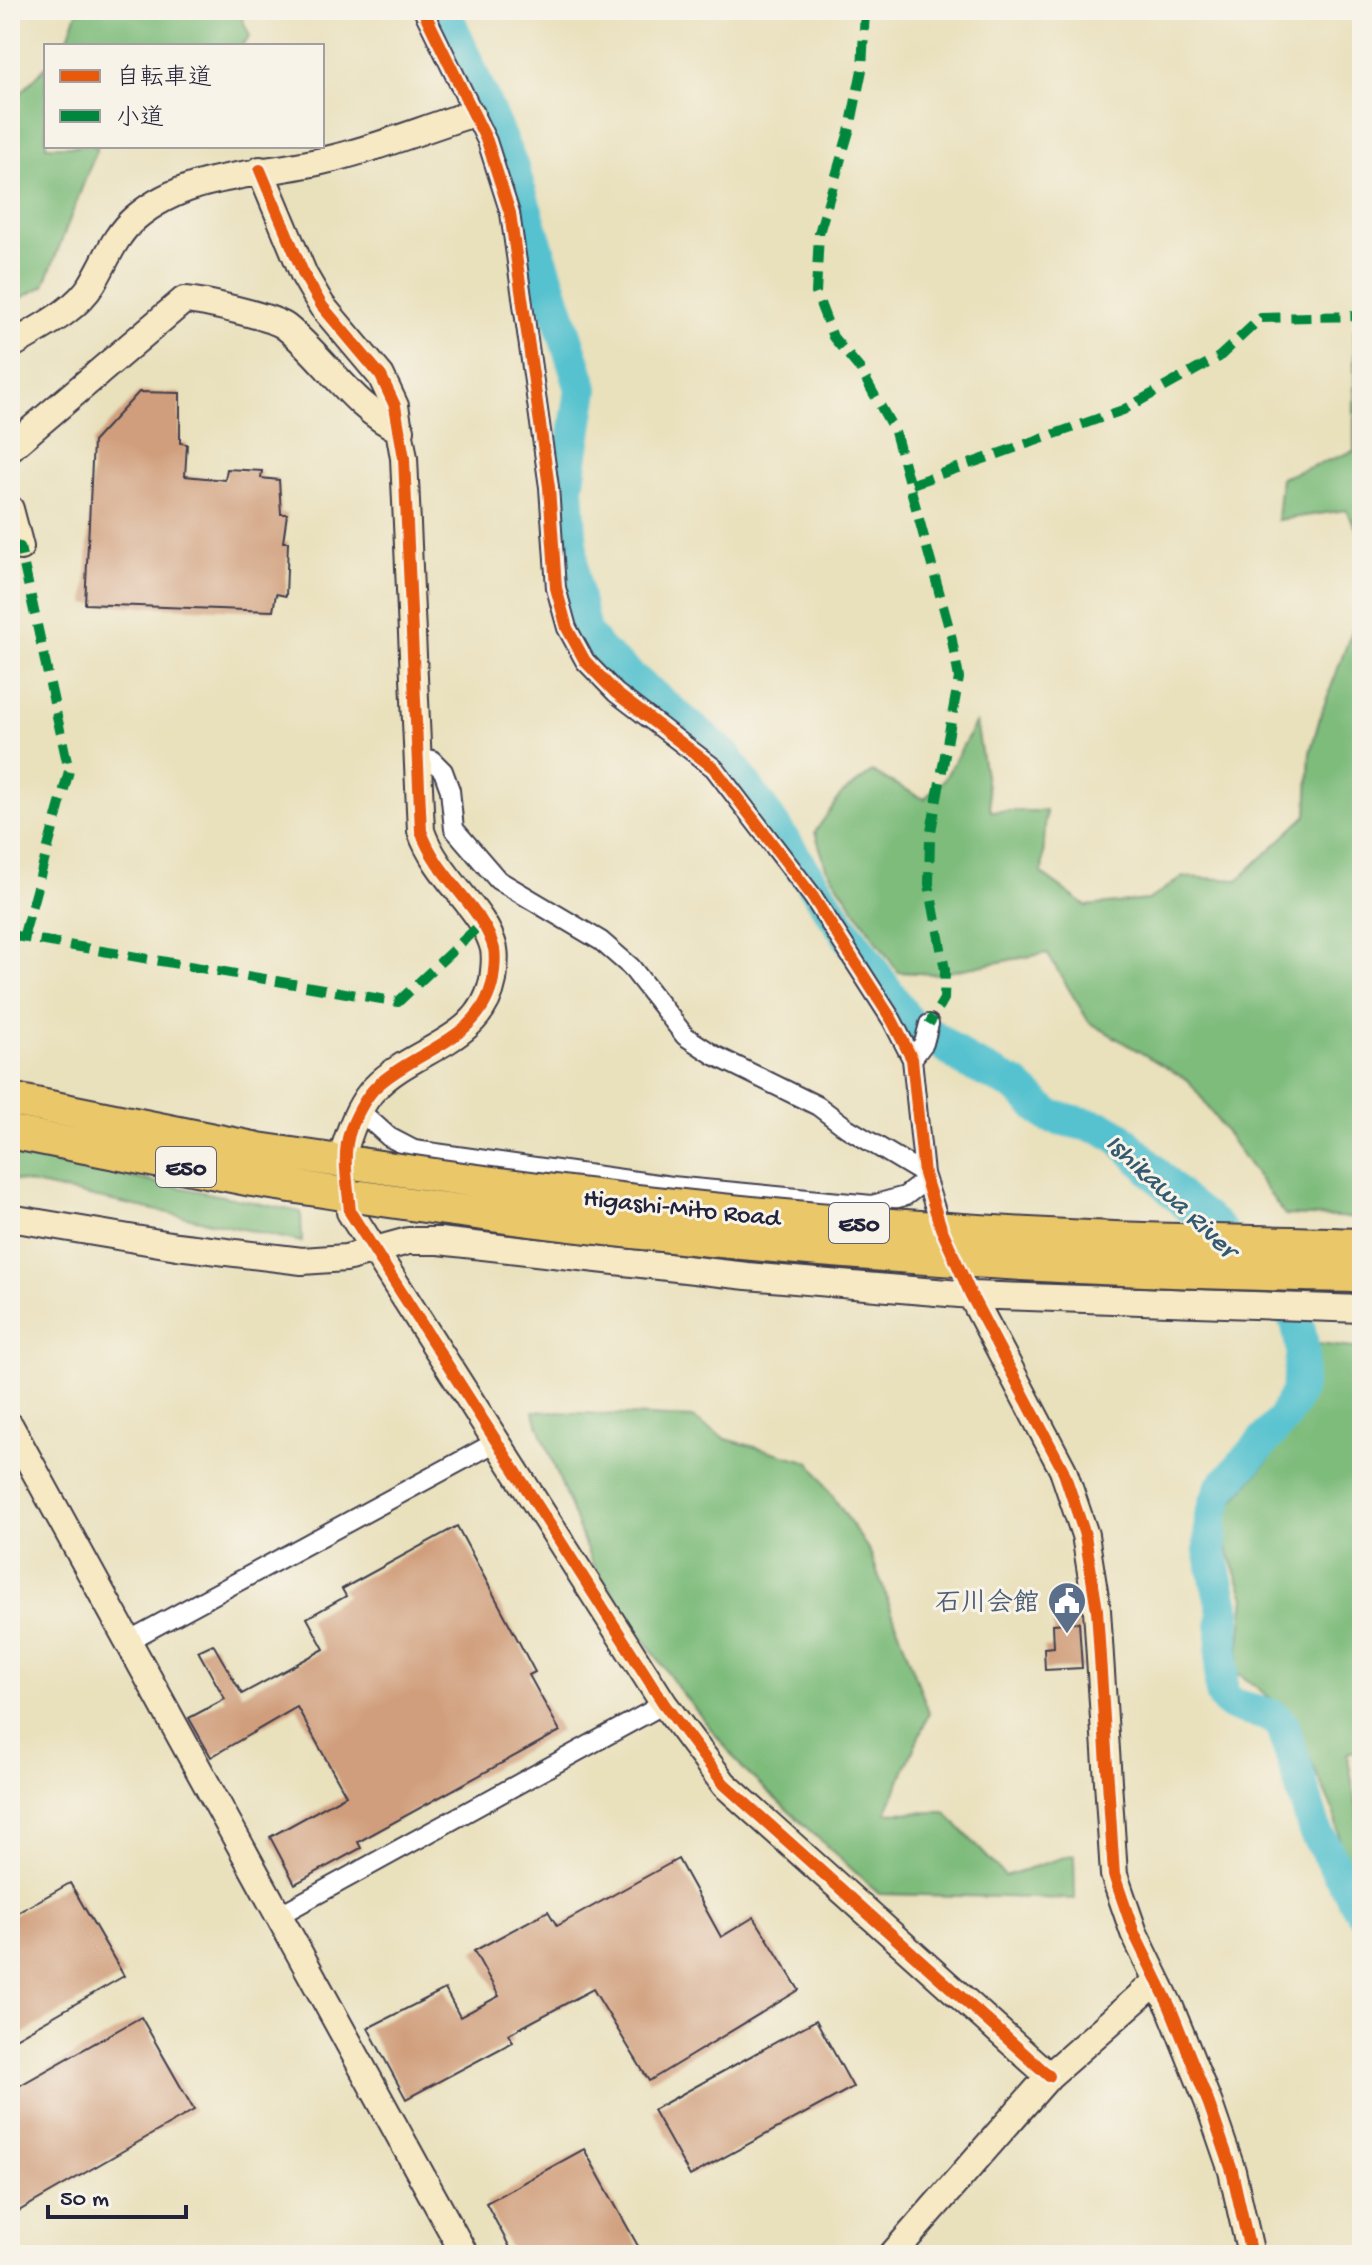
<svg xmlns="http://www.w3.org/2000/svg" width="1372" height="2265" viewBox="0 0 1372 2265" font-family="'Gochi Hand','Klee One',sans-serif">
  <style>
    .forest { fill: #7ebc7b; stroke: #506f5b; stroke-width: 2 }
    .lines { fill: none; stroke-linecap: round; stroke-linejoin: round }
    .river { stroke: #56c2cf; stroke-width: 34 }
    .building { fill: #d09e7b }
    .street-casing { stroke: #403e4e; stroke-width: 22 }
    .secondary-casing { stroke: #403e4e; stroke-width: 30 }
    .highway-casing { stroke: #403e4e; stroke-width: 36 }
    .street { stroke: #fff; stroke-width: 18 }
    .secondary { stroke: #f7e9c3; stroke-width: 26 }
    .highway { stroke: #eac769; stroke-width: 32 }
    .highway-bridge-casing { stroke: #403e4e; stroke-width: 36; stroke-linecap: butt }
    .highway-bridge { stroke: #eac769; stroke-width: 32 }
    .quiet { stroke: #00873e; stroke-width: 10; stroke-dasharray: 20 10; stroke-linecap: butt }
    .cycleway-casing { stroke: #f7f3e8; stroke-width: 17 }
    .cycleway { stroke: #e8590c; stroke-width: 12 }
    .labels { text-anchor: middle; stroke-width: 6; stroke-linejoin: round; paint-order: stroke }
    .shield { fill: #f7f3e8; stroke: #62616f; stroke-width: 2 }
    .shield-label { font-size: 24px; font-weight: bold; fill: #22223b }
    .street-label { font-size: 26px; fill: #22223b; stroke: #f7f3e8 }
    .service-label { font-size: 26px; font-weight: bold; fill: #4e5e75; stroke: #f7f3e8; text-anchor: end }
    .water-label { font-size: 28px; font-style: italic; fill: #345a6f; stroke: #f7f3e8 }
  </style>
  <rect width="100%" height="100%" fill="#f7f3e8"/>
  <filter id="ink" filterUnits="userSpaceOnUse"><feTurbulence type="fractalNoise" baseFrequency=".0125" numOctaves="2"/><feDisplacementMap in="SourceGraphic" scale="16" xChannelSelector="R" yChannelSelector="G"/><feConvolveMatrix kernelMatrix="1 2 1 2 8 2 1 2 1" color-interpolation-filters="sRGB"/></filter>
  <filter id="wash" filterUnits="userSpaceOnUse"><feTurbulence type="fractalNoise" baseFrequency=".006" numOctaves="4" result="noise"/><feDisplacementMap in="SourceGraphic" scale="32" xChannelSelector="R" yChannelSelector="G"/><feGaussianBlur stdDeviation="1.8" result="paint"/><feColorMatrix in="noise" values="0 0 0 0 0 0 0 0 0 0 0 0 0 0 0 0 0 1.4 0 .05"/><feComposite in="paint" operator="in"/></filter>
  <g filter="url(#wash)">
    <rect width="100%" height="100%" fill="#e9e0bc"/>
    <path class="forest" d="M78,10H238L250,36L241,46H65Z
      M46,66V146H98L44,286L10,304V105Z
      M1362,327V538L1346,510L1277,520L1281,478L1354,451V330Z
      M1362,604V1218L1285,1215L1189,1081L1089,1022L1047,953L937,974L898,972L826,867L815,832L841,795L872,772L924,799L944,780L976,722L991,811H1046L1042,874L1086,906L1148,900L1183,877L1238,880L1307,815L1310,753L1321,714Z
      M10,1153L301,1212L302,1242L10,1179Z
      M1317,1344L1362,1349V1749L1347,1753L1362,1838V1890L1345,1869L1334,1812L1304,1746L1274,1701L1237,1672L1245,1597L1217,1521L1270,1458Z
      M533,1411L693,1418L726,1439L810,1462L870,1552L929,1713L886,1813L945,1812L1005,1876L1074,1854L1075,1899L879,1894L744,1770L678,1688L591,1561Z"/>
    <g class="lines">
      <path class="river" d="M444,10L512,168L582,389L567,487L573,580L584,632L600,652L726,757L912,1028L934,1037L967,1062L1015,1085L1049,1116L1103,1128L1120,1138L1184,1202L1215,1226L1297,1320L1303,1351L1298,1391L1283,1419L1221,1489L1211,1516L1210,1551L1224,1611L1221,1687C1225,1718 1268,1703 1283,1726L1315,1831L1362,1912"/>
    </g>
    <g id="blocks">
      <path class="building" d="M139,392L180,393V443L187,444L185,476L225,480L227,469L262,471L261,478L279,480L281,514H287L283,542H288L286,596L276,594L273,611L85,604L93,442Z
        M457,1526L535,1672L529,1675L560,1731L358,1842L361,1848L295,1884L270,1837L346,1795L297,1707L211,1757L189,1718L225,1699L198,1651L213,1644L242,1694L324,1649L307,1618L346,1596L342,1589Z
        M1079,1622L1082,1668L1045,1670L1044,1648L1054,1647L1053,1624Z
        M678,1859L721,1937L754,1917L799,1990L649,2081L593,1989L509,2034L513,2042L406,2099L368,2028L445,1989L460,2017L499,1996L474,1951L548,1911L557,1926Z
        M70,1883L124,1976L10,2041V1917Z
        M141,2017L194,2110L10,2216V2091Z
        M816,2020L853,2087L690,2176L653,2110Z
        M584,2149L643,2255H514L486,2203Z"/>
    </g>
  </g>
  <g filter="url(#ink)">
    <use href="#blocks" fill-opacity="0" stroke="#403e4e" stroke-width="2"/>
    <g class="lines">
      <g class="street-casing">
        <path id="street" d="M423,10L487,141L510,213L549,487L556,588L567,628L585,661L616,693L714,768L813,897L892,1020L912,1059L924,1174L943,1233
          M416,756L432,760L443,771L450,790L454,829L498,880L601,941L631,967L685,1036L714,1055L818,1106L847,1128L924,1174
          M912,1059L924,1043L929,1024
          M360,1111L389,1137L414,1150L672,1186L872,1205L905,1196L926,1180
          M128,1641L496,1442
          M281,1914L664,1704"/>
      </g>
      <g class="secondary-casing">
        <path id="secondary" d="M260,170L304,275L322,306L381,376L395,406L404,458L421,831C437,878 485,910 494,949C496,959 494,971 493,980C481,1043 414,1047 375,1088C360,1103 351,1127 345,1147
          M10,346C37,329 75,312 92,284C106,261 114,236 135,218C189,172 261,176 326,160C375,149 423,129 471,114
          M10,448L184,300C203,301 273,317 286,327C325,358 354,409 401,430
          M10,509L20,547
          M350,1212L664,1704L724,1784L1049,2076
          M10,1218L177,1246L302,1261L346,1258L408,1241H439L747,1276L971,1295L1362,1309
          M971,1295L1063,1470L1085,1535L1097,1610L1114,1875L1134,1933L1170,2007L1209,2104L1232,2171L1251,2255
          M10,1426L465,2255
          M892,2255L1049,2076L1157,1981"/>
      </g>
      <g class="highway-casing">
        <path id="highway" d="M10,1099L258,1149L360,1164
          M10,1132L252,1180L362,1197"/>
      </g>
      <use href="#street" class="street"/>
      <use href="#secondary" class="secondary"/>
      <use href="#highway" class="highway"/>
      <g class="highway-bridge-casing">
        <path id="highway-bridge" d="M360,1164C601,1201 845,1226 1089,1237C1180,1241 1271,1242 1362,1245
          M362,1197C694,1247 1027,1271 1362,1276"/>
      </g>
      <use href="#highway-bridge" class="highway-bridge"/>
      <path class="quiet" d="M865,10L862,70L850,128L819,233L816,293L833,337L860,369L895,432L951,635L959,678L930,837L929,884L945,970L944,999L929,1024
        M912,484L1123,410L1219,357L1261,318L1362,316
        M10,545L20,547L69,771L23,938
        M10,935L398,1002L482,923"/>
      <g class="cycleway-casing">
        <path id="cycleway" d="M423,10L487,141L510,213L549,487L556,588L567,628L585,661L616,693L714,768L813,897L892,1020L912,1059L924,1174L941,1228L971,1295L1063,1470L1085,1535L1097,1610L1114,1875L1134,1933L1170,2007L1209,2104L1232,2171L1251,2255
          M260,170L304,275L322,306L381,376L395,406L404,458L421,831C437,878 483,907 494,949C496,958 494,970 493,979C482,1040 417,1049 377,1086C366,1096 357,1114 351,1128C341,1154 348,1185 350,1212L664,1704L724,1784L1049,2076"/>
      </g>
      <use href="#cycleway" class="cycleway"/>
    </g>
  </g>
  <defs>
    <g id="civic-pin" transform="scale(2)"><path d="M0 17L-7.5 6A9.5 9.5 0 1 1 7.5 6Z" fill="#5c6f8a" stroke="#f7f3e8"/><path d="M-.6-6.5H3V-4.5H.6V-3L4-1V1h2V6H-6V1h2V-1L-.6-3ZM-1.2 2.5V6h2.4V2.5Z" fill="#fff"/></g>
  </defs>
  <g fill-rule="evenodd">
    <use href="#civic-pin" x="1067" y="1601"/>
  </g>
  <g class="labels">
    <g class="shield">
      <rect x="156" y="1147" width="60" height="40" rx="6"/>
      <rect x="829" y="1203" width="60" height="40" rx="6"/>
    </g>
    <g class="shield-label">
      <text x="186" y="1175">E50</text>
      <text x="859" y="1231">E50</text>
    </g>
    <g class="street-label">
      <text transform="translate(682 1206) rotate(6)" y="9">Higashi-Mito Road</text>
    </g>
    <g class="service-label">
      <text x="1039" y="1610">石川会館</text>
    </g>
    <g class="water-label">
      <text transform="translate(1173 1194) rotate(43)" y="10">Ishikawa River</text>
    </g>
  </g>
  <rect width="1372" height="2265" fill="none" stroke="#f7f3e8" stroke-width="40"/>
  <rect x="44" y="44" width="280" height="104" fill="#f7f3e8" stroke="#a29fa3" stroke-width="2"/>
  <rect x="60" y="70" width="40" height="12" fill="#e8590c" stroke="#a29fa3" stroke-width="2"/>
  <text x="116" y="84" font-size="24" fill="#22223b">自転車道</text>
  <rect x="60" y="110" width="40" height="12" fill="#00873e" stroke="#a29fa3" stroke-width="2"/>
  <text x="116" y="124" font-size="24" fill="#22223b">小道</text>
  <path d="M48 2205v12h138v-12" fill="none" stroke="#22223b" stroke-width="4"/>
  <text x="60" y="2205" font-size="24" fill="#22223b" stroke="#f7f3e8" stroke-width="6" paint-order="stroke">50 m</text>
</svg>
